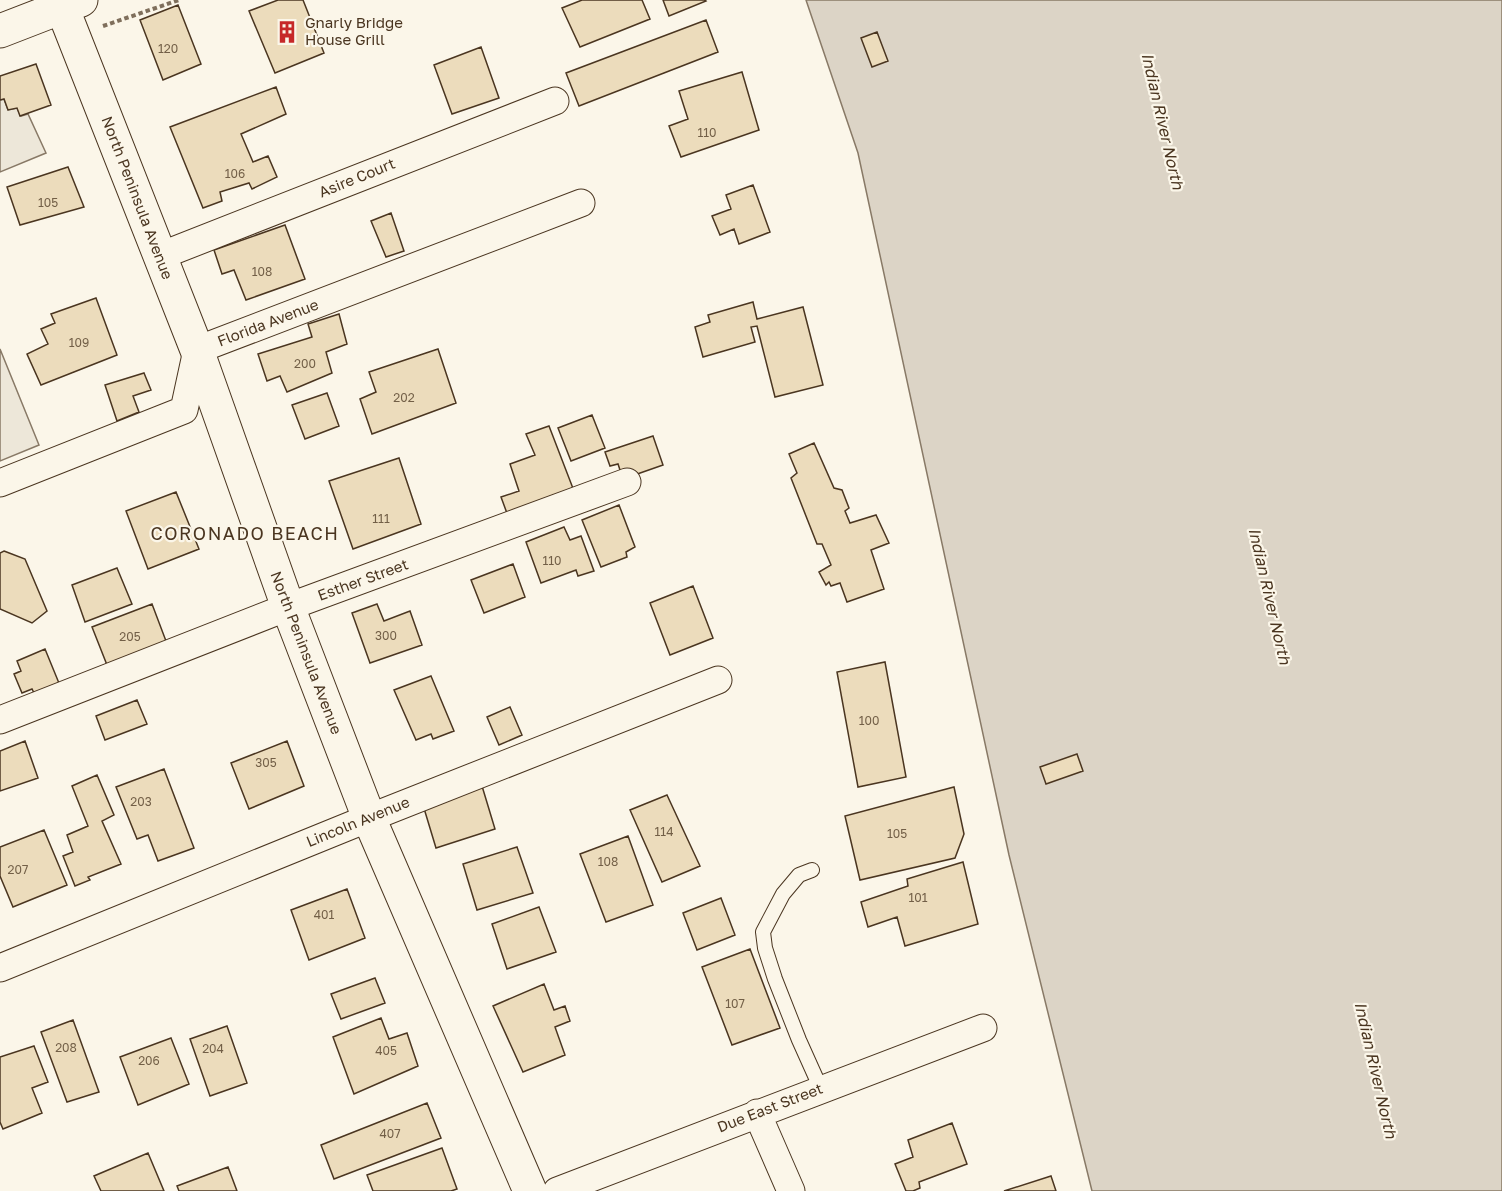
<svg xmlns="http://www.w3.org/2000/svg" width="1502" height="1191" viewBox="0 0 1502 1191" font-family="'Golos Text',sans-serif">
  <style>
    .parking { fill: #ede7d9; stroke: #887966; stroke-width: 1.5 }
    .water { fill: #dcd4c6; stroke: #887966; stroke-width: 1.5 }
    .building { fill: #ecdcbc; stroke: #4a3520; stroke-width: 1.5 }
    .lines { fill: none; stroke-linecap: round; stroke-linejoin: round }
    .service-casing { stroke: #4a3520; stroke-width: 16 }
    .minor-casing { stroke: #4a3520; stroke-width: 29 }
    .tertiary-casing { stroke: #4a3520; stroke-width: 35 }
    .secondary-casing { stroke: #4a3520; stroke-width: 35 }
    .path { stroke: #7f6f5c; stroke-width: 4; stroke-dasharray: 4.5 3; stroke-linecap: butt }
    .service { stroke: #fbf6e9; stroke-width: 14 }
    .minor { stroke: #fbf6e9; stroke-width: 27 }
    .tertiary { stroke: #fbf6e9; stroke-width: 33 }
    .secondary { stroke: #fbf6e9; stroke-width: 33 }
    .labels { text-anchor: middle; stroke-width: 4.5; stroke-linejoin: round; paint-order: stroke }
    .number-label { font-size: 12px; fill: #725f47 }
    .poi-label { font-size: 15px; fill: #4a3520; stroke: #fbf6e9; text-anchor: start }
    .street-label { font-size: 15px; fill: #4a3520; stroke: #fbf6e9 }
    .water-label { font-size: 16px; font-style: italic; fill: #4a3520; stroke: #fbf6e9 }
    .quarter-label { font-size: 18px; letter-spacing: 1.5px; fill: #4a3520; stroke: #fbf6e9 }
  </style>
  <rect width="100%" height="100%" fill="#fbf6e9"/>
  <path class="parking" d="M4,99L8,110L17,108L21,116L28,114L46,153L0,172V100Z
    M0,349L39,445L0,461Z"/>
  <path class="water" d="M806,0H1502V1191H1092L1009,855L858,153Z"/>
  <path class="building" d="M278,0H303L324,53L275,73L249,11Z
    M582,0H642L650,19L580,47L562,8Z
    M663,0H705L706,1L669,16Z
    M178,5L201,64L163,80L140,20Z
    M706,20L718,52L579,106L566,73Z
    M877,32L888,61L872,67L861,38Z
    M481,47L499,98L452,114L434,65Z
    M36,64L51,105L20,116L17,108L8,110L4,99L0,100V76Z
    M742,72L759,130L681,157L669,126L688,119L679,91Z
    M276,87L286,114L241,134L253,162L268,156L277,177L252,189L249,183L220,192L222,201L203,208L170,127Z
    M68,167L84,207L20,225L7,187Z
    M753,185L770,232L739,244L734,229L720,235L712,216L731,209L726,195Z
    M391,213L404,251L386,257L371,221Z
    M285,225L305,279L246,300L234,270L222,274L214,250Z
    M96,298L117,355L41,385L27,354L48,344L41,329L55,323L51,314Z
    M753,302L757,319L803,307L823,385L775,397L757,326L751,327L755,342L703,357L695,327L710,322L708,315Z
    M339,314L347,344L326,352L332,373L287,392L280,376L267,381L258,354L312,337L308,324Z
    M438,349L456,403L372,434L360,399L376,392L369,372Z
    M144,373L151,390L133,396L139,412L117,421L105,385Z
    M327,393L339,426L305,439L292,405Z
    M592,415L605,448L571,461L558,428Z
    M549,426L574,491L508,516L501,497L519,491L510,464L535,455L526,434Z
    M653,436L663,465L623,479L618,464L610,466L605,452Z
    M814,443L834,488L842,490L849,508L845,511L850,523L876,515L889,543L871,550L884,589L847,602L840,583L831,586L829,582L826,585L819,572L831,565L822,544H817L791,478L797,473L789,454Z
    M399,458L421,524L353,549L329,481Z
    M176,492L199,549L148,569L126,511Z
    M619,505L635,547L626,552L627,557L601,567L582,520Z
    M564,527L570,540L581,536L594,571L578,576L576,570L541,583L526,542Z
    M4,551L25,559L47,611L32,623L0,609V553Z
    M513,564L525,597L484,613L471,580Z
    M117,568L132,604L85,622L72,585Z
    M693,586L713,638L670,655L650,603Z
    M152,604L166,641L107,665L92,627Z
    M377,604L384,621L410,611L422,645L370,663L352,613Z
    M45,649L61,688L37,699L32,689L22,693L14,674L21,671L17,661Z
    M885,662L906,777L858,787L837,672Z
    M431,676L454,731L433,739L431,734L416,740L394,690Z
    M137,700L147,724L105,740L96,716Z
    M510,707L522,735L499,745L487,717Z
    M25,741L38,778L0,791V751Z
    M287,741L304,786L249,809L231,763Z
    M1077,754L1083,771L1046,784L1040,767Z
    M164,769L194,848L158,861L148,835L137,839L116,787Z
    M97,775L114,815L102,821L121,864L88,877L90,880L75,886L63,856L73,852L67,835L88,826L72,786Z
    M482,786L495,829L436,848L423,805Z
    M954,787L964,834L955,858L860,880L845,816Z
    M667,795L700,866L662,882L630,810Z
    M44,830L67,885L13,907L0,876V847Z
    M628,836L653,905L606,922L580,854Z
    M517,847L533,893L477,910L463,864Z
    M963,862L978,924L905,946L897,917L868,927L861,902L908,886L907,879Z
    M347,889L365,938L309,960L291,910Z
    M721,898L735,935L697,950L683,913Z
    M539,907L556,952L507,969L492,924Z
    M750,949L780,1028L732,1045L702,967Z
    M375,978L385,1003L341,1019L331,994Z
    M544,984L554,1010L565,1006L570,1021L555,1027L565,1055L523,1072L493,1006Z
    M381,1018L389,1039L407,1033L418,1066L354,1094L333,1037Z
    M73,1020L99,1092L67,1102L41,1032Z
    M227,1026L247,1083L210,1096L190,1039Z
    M171,1038L189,1084L138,1105L120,1057Z
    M34,1046L48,1082L32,1088L42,1113L3,1129L0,1122V1057Z
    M427,1103L441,1138L334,1179L321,1145Z
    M952,1123L967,1164L919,1182L920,1188L913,1191H906L895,1164L913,1157L908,1140Z
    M442,1148L457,1189L451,1191H373L367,1175Z
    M148,1153L164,1191H101L94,1176Z
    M228,1167L237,1191H179L177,1186Z
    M1051,1176L1056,1191H1004Z"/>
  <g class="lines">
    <g class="service-casing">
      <path id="service" d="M812,870L799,875L783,894L763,932L765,948L775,979L799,1040L821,1089"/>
    </g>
    <g class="minor-casing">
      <path id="minor" d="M160,256L555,101
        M0,483L184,410L197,350L581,203
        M0,720L288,607L627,482
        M0,968L369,818L718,680
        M757,1113L791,1191
        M557,1191L983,1028"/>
    </g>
    <g class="tertiary-casing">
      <path id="tertiary" d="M0,31L62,7L197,350L288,607L369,818L530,1191"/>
    </g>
    <g class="secondary-casing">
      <path id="secondary" d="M59,0L62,7L81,0"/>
    </g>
    <path class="path" d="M103,26L179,0"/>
    <use href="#service" class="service"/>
    <use href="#minor" class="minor"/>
    <use href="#tertiary" class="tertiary"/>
    <use href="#secondary" class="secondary"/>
  </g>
  <defs>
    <g id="building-bare" transform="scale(1.8)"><path d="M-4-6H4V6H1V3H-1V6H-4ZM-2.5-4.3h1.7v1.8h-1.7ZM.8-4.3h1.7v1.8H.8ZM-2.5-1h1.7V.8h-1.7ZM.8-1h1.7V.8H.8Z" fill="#c62828" stroke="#fbf6e9" stroke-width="2.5" paint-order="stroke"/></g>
  </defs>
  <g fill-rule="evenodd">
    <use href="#building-bare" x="287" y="32"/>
  </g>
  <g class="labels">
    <g class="number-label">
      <text x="168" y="53">120</text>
      <text x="707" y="137">110</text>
      <text x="235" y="178">106</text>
      <text x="48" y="207">105</text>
      <text x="262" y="276">108</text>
      <text x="79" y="347">109</text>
      <text x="305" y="368">200</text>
      <text x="404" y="402">202</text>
      <text x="381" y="523">111</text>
      <text x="552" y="565">110</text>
      <text x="386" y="640">300</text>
      <text x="130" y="641">205</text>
      <text x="869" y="725">100</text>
      <text x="266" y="767">305</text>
      <text x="141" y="806">203</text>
      <text x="664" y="836">114</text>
      <text x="897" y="838">105</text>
      <text x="608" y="866">108</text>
      <text x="18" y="874">207</text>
      <text x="918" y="902">101</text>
      <text x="324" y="919">401</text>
      <text x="735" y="1008">107</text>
      <text x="66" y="1052">208</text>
      <text x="213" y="1053">204</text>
      <text x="386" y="1055">405</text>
      <text x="149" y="1065">206</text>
      <text x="390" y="1138">407</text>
    </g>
    <g class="poi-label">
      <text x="305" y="28">Gnarly Bridge<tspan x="305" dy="17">House Grill</tspan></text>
    </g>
    <g class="street-label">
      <text transform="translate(357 178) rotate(-22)" y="5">Asire Court</text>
      <text transform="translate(137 198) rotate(69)" y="5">North Peninsula Avenue</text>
      <text transform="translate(268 323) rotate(-21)" y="5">Florida Avenue</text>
      <text transform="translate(363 580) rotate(-20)" y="5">Esther Street</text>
      <text transform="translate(306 653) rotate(69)" y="5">North Peninsula Avenue</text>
      <text transform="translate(358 822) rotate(-22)" y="5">Lincoln Avenue</text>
      <text transform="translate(770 1108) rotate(-21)" y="5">Due East Street</text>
    </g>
    <g class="water-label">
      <text transform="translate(1163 121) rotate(77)" y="6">Indian River North</text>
      <text transform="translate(1270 596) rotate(77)" y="6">Indian River North</text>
      <text transform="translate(1376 1070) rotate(77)" y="6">Indian River North</text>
    </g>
    <g class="quarter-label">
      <text x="245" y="540">CORONADO BEACH</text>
    </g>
  </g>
</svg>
